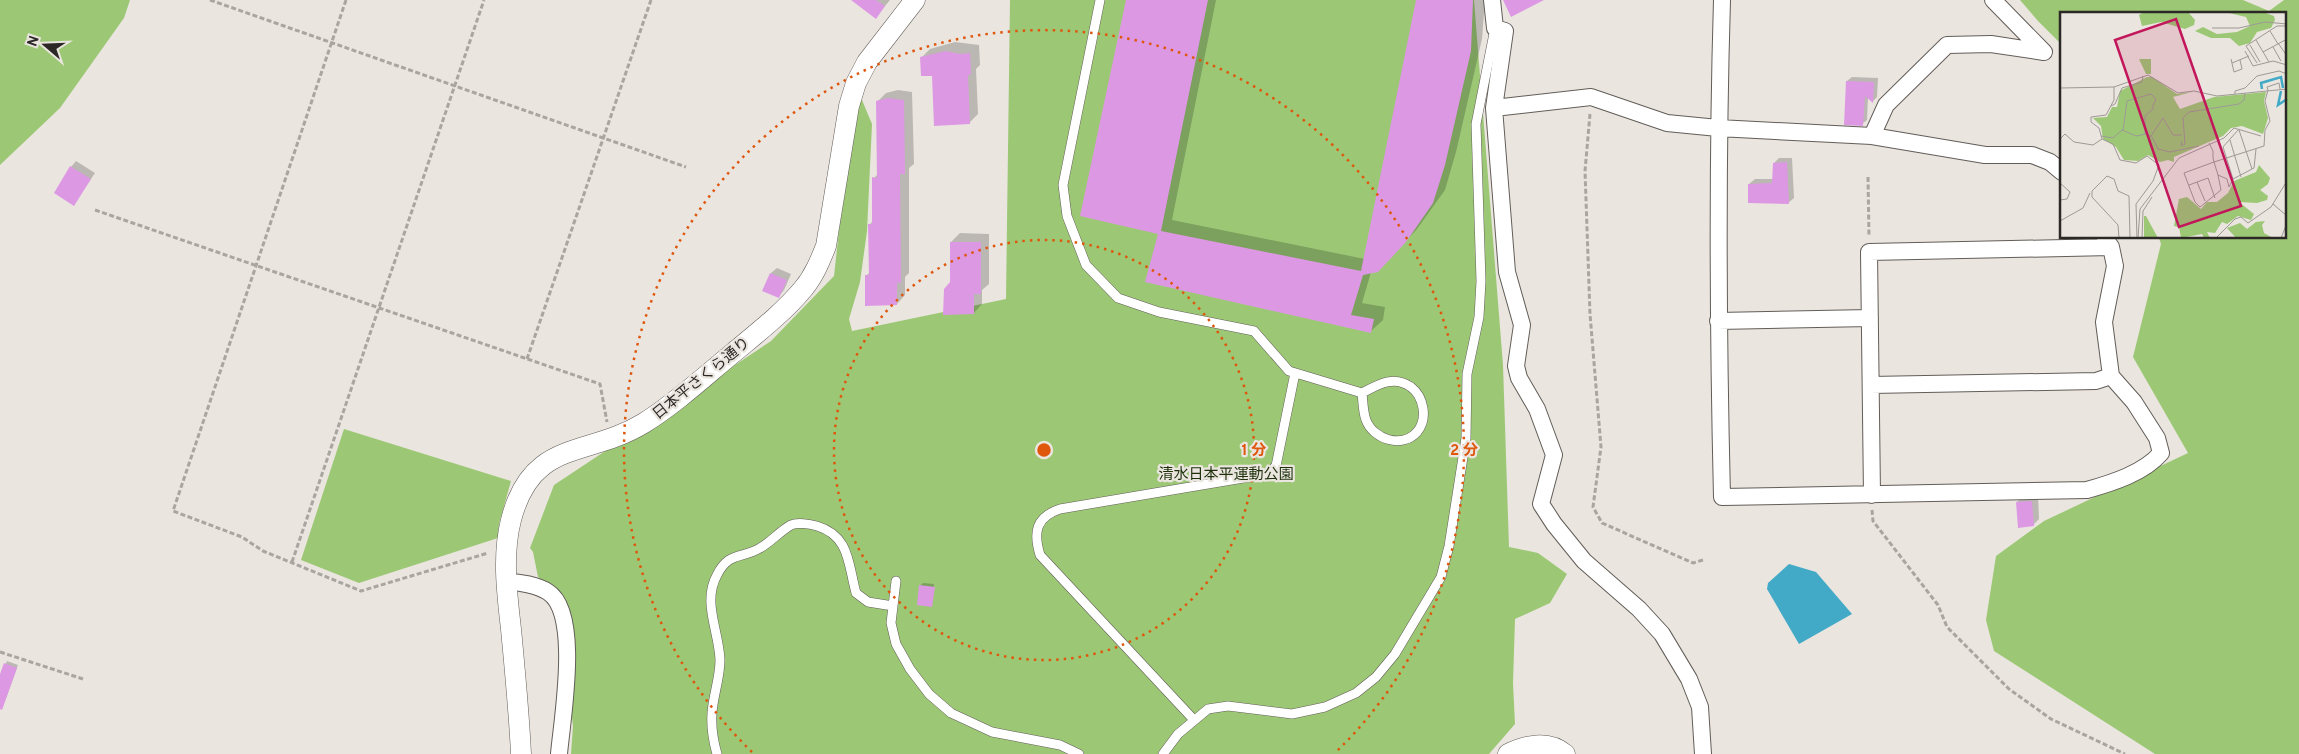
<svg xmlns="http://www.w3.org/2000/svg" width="2299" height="754" viewBox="0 0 2299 754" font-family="Overpass,'Noto Sans JP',sans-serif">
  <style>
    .green { fill: #9cc875 }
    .water { fill: #42aac7 }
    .shadow { fill: #0003 }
    .building { fill: #dd98e4 }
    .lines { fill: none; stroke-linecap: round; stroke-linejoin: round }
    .service-casing { stroke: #625d58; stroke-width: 10 }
    .minor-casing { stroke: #625d58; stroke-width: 18 }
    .tertiary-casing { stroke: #625d58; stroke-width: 21 }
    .path { stroke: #a9a5a0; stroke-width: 3; stroke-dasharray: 5 2.5; stroke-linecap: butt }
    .service { stroke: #fff; stroke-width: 9 }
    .minor { stroke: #fff; stroke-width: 16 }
    .tertiary { stroke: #fff; stroke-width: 20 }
    .ring { fill: none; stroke: #df570d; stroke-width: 2.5; stroke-dasharray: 2.5 5 }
    .labels { text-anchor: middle; stroke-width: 4.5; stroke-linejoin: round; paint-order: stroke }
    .street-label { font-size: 15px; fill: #2b2826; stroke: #eae5df }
    .park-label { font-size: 15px; fill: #1d300b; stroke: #eae5df }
    .inset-river { fill: none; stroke: #42aac7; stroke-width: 2.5 }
    .inset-road { fill: none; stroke: #9e9995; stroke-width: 1 }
    .view { fill: #c2185b; fill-opacity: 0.15; stroke: #c2185b; stroke-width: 2.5 }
    .inset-edge { fill: none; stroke: #2b2826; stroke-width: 2.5 }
    .centre { fill: #df570d; stroke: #eae5df; stroke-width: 2.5 }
    .ring-label { font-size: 15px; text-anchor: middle; font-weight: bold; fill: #df570d; stroke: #eae5df; stroke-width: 4.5; stroke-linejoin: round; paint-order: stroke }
  </style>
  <rect width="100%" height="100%" fill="#eae5df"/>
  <path class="green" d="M0,0H130L124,18L60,108L0,165Z
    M1010,0H1474L1503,365L1509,547L1538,553L1567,574L1550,603L1515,619L1513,683L1515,724L1489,754H571L573,726L557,591L538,577L533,552L530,548L554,485L771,341L834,276L852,112L862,100L872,124L867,231L860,282L849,319L852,331L1006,299Z
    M2020,0H2243L2269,11L2284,0H2299V754H2155L1994,651L1986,620L1996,556L2044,521L2188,453L2133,357L2161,244L2159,238H2285V14H2062L2061,44L2038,21Z
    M344,429L511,481L499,524L498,538L359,583L301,560Z"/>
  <path class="water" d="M1789,564L1816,572L1852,614L1799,644L1767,589L1768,583Z"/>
  <path class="shadow" d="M853,0H890L876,17Z
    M1128,0H1216L1172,220L1365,259L1418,0H1485L1482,39L1456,152L1445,190L1417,229L1389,259L1371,272L1362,303L1385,307L1383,320L1371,331L1159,233Z
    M955,42L979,45L980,65L976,69L978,114L969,123L921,58L930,49Z
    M1852,77L1878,78L1877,97L1873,101L1868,97L1867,120L1862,124L1847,81Z
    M898,90L912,92L914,164L909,168V273L905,277V295L897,304L866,276L870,272V224L874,220V178L879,173L877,102L886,93Z
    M1779,158H1792L1794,198L1788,203L1749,184L1755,179H1774V163Z
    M76,161L95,173L74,204L71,167Z
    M960,233L989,234V284L982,290V304L974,313L951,242Z
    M777,268L791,274L784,290L779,296L771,273Z
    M2038,496L2039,519L2033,525L2017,502L2023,497Z
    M923,583L934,584L932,605L920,586Z
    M7,661L18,665L5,701L0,699V677Z"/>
  <path class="building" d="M851,0H876L885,6L876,19Z
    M1126,0H1208L1161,231L1361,271L1416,0H1473L1471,51L1445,165L1433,203L1406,242L1378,272L1363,275L1351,315L1374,319L1371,333L1145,282L1158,234L1080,216Z
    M1503,0H1544L1511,17Z
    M946,51L960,54L970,53L971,75H968L970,124L934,126L932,76H921L920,57Z
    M1846,81L1874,82L1873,103L1865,96L1863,126L1844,125Z
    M888,98L904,100L905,174H900L901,283H897V305L865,306V275H869L868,224H872V177L877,178L876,101Z
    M1787,162L1789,204L1748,203V184L1772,183L1773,163Z
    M70,166L91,179L74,206L54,193Z
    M950,242H981V294H974V314L943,315L944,289L950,282Z
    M770,273L787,280L779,298L762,291Z
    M2032,501L2034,526L2018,528L2016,502Z
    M919,585L935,587L932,607L917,605Z
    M4,663L17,668L2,710L0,709V674Z"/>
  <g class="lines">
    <g class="service-casing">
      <path id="service" d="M1100,0L1063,185L1067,216L1086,265L1118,298L1159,312L1254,331L1289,371L1362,393C1379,384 1394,375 1411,387C1424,397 1428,419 1417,432C1402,449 1373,439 1366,420C1363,412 1363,402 1362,393
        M896,581L891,623L896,644L910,669L929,694L951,713L992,732L1060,745L1079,754
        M1194,720L1040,555C1033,532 1036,517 1060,509L1267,474L1276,466L1295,373
        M717,754C713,740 711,727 712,713C713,696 720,678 720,660C719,631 702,602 717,575C729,551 742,559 760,548C771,542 780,531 791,525C797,522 810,524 817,526C850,536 848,564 856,593L868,602L893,606
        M1163,754L1178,734L1208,709L1228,706L1292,714L1325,707L1356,693L1376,677L1395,654L1441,577L1449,546L1466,438L1467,374L1479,317L1481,281L1476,124L1495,28"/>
    </g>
    <g class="minor-casing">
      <path id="minor" d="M1492,0L1495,28L1505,31L1494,108L1507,272L1522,325L1516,366L1519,378L1537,409L1554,455L1541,504L1554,524L1584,561L1639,609L1662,634L1689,679L1700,707L1703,754
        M1722,0C1717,166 1718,331 1722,497L2087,490C2112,483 2144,473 2161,453L2157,438L2134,402L2111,376L2104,322L2115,266L2111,247L2105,238
        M1494,108L1591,97L1667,123L1718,128L1872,136L1985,155H2032L2050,162L2062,172
        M1872,136L1886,105L1947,45L1991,44L2044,52L1993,0
        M1718,321L1870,318
        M1871,385L2096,381L2111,376
        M1872,495L1869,252L2111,247
        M507,582C520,582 537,585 548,592C581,613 562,719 559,754"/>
    </g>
    <g class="tertiary-casing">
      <path id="tertiary" d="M521,754C519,712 515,671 511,629C507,594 502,555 511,520C532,438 587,458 644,423C676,403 704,377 733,353C757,333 783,313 803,289C814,276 820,261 826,246L849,106L856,83L867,62L915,0
        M1508,754C1526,745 1548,740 1565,754"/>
    </g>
    <path class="path" d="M210,0L686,167
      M346,0L173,511L242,537L263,551L361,591L488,553
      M1590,114L1585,171L1590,314L1601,447L1593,507L1602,523L1693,563L1703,560
      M1868,177L1869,236
      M95,210L600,384L607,422
      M527,359L651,0
      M1872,510L1873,521L1938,605L1947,627L2009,689L2051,719L2125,754
      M292,562L484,0
      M0,652L83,679"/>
    <use href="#service" class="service"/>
    <use href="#minor" class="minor"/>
    <use href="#tertiary" class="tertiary"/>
  </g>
  <g class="ring">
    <circle cx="1044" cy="450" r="210"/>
    <path d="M752 752A420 420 0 1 1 1336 752"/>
  </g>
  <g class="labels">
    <g class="street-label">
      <text transform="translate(701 378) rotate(-39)" y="5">日本平さくら通り</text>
    </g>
    <g class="park-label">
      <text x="1226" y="479">清水日本平運動公園</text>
    </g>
  </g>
  <g transform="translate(2060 12)">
    <rect width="226" height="226" fill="#eae5df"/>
    <path d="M84,0H128L135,8L134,13L125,17L101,10L82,14L79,3ZM165,0H203L214,4L215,8L211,16L197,20L190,31L179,34L170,26H151L135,19L143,15L157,22L177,20L190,14L186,5ZM79,47H91V62H86ZM87,65H92L117,82L132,80L113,85L120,97L154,85L206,80L204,89L208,106L203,122L182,114L171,116L163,124L114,145V150L108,148L100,150L88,143L78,149L64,148L56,135L43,127L41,114L33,106L47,105L52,95H57L60,79ZM199,153L210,166L208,172L200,178L208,184L207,188L197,191L179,190L194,202L191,208L178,204L167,212L162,210L155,221L147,220L150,226H144L142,222L121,226L119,215L114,214L119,187L127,185L141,197L147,190H157L168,181L174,169L196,160ZM84,204H86L98,226H84ZM205,209L202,213L204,221L213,226H176L167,216L180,211L187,217L196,210Z" fill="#9cc875"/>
    <path class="inset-river" d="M202,77L201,71L221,65L223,76M221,79L218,93L227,87"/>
    <path class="inset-road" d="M152,16H179L205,10L227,12M210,19L218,32M196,28L209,50M218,31L227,44M190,33L200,50M213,35L221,49M185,39L193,54L213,49L227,53M203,40L227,27M171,47L174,60L182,57L180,48M172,51L189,44M197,51L186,34L217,14H226M0,76L54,75M208,78L207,75L219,71L220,77M175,82V79L185,76L197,64L219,59L227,62M51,94L55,92L62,76L82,70L83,64M179,118L192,157M63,119L67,89L91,82L96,87L92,96M85,122V104L94,96M41,124L53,126L62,118L76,124L86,122L92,125L98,137L110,140L139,134M91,124L103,106L113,123H122M0,127L5,122L14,130L33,133L42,127M170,128L181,165M122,129L121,134L125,132L123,106L129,100L179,92L184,88L185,81M149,131L153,139V146L154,150L158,163L161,178L140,195L135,190L124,161L154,150L204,134L205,118L210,109L205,89L208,78M158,163L167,167L169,175L173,167L163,135L179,117M173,167L194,156L196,137M137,170L145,189M0,171L10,180L7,187L0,188M129,173L148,166L155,186M213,192L227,204M0,209L23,196L30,181M59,226L58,213L32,185V179L47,164L54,167L58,179L69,184L70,226M77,226L76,192L93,169L99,153L87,144L76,151L60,148L53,132L42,127L39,116L31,110V105L46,103L54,88V75L88,63L118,81L134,79L157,84L227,77M78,226L80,197L119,146L164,126L174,116L201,124M82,226L83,199L92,185M156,226L175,207L181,205L188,211L211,195L227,169M221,226L227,211"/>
    <path class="view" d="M116,7L181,194L119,215L55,28Z"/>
    <rect width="226" height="226" class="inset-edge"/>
  </g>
  <circle cx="1044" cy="450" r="8" class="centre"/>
  <g class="ring-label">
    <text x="1254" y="455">1 分</text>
    <text x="1464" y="455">2 分</text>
  </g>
  <g transform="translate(45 45) rotate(289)" stroke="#eae5df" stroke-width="4" paint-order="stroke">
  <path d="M0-4L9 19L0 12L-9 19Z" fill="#2b2826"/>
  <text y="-8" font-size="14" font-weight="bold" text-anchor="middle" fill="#2b2826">N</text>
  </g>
</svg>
